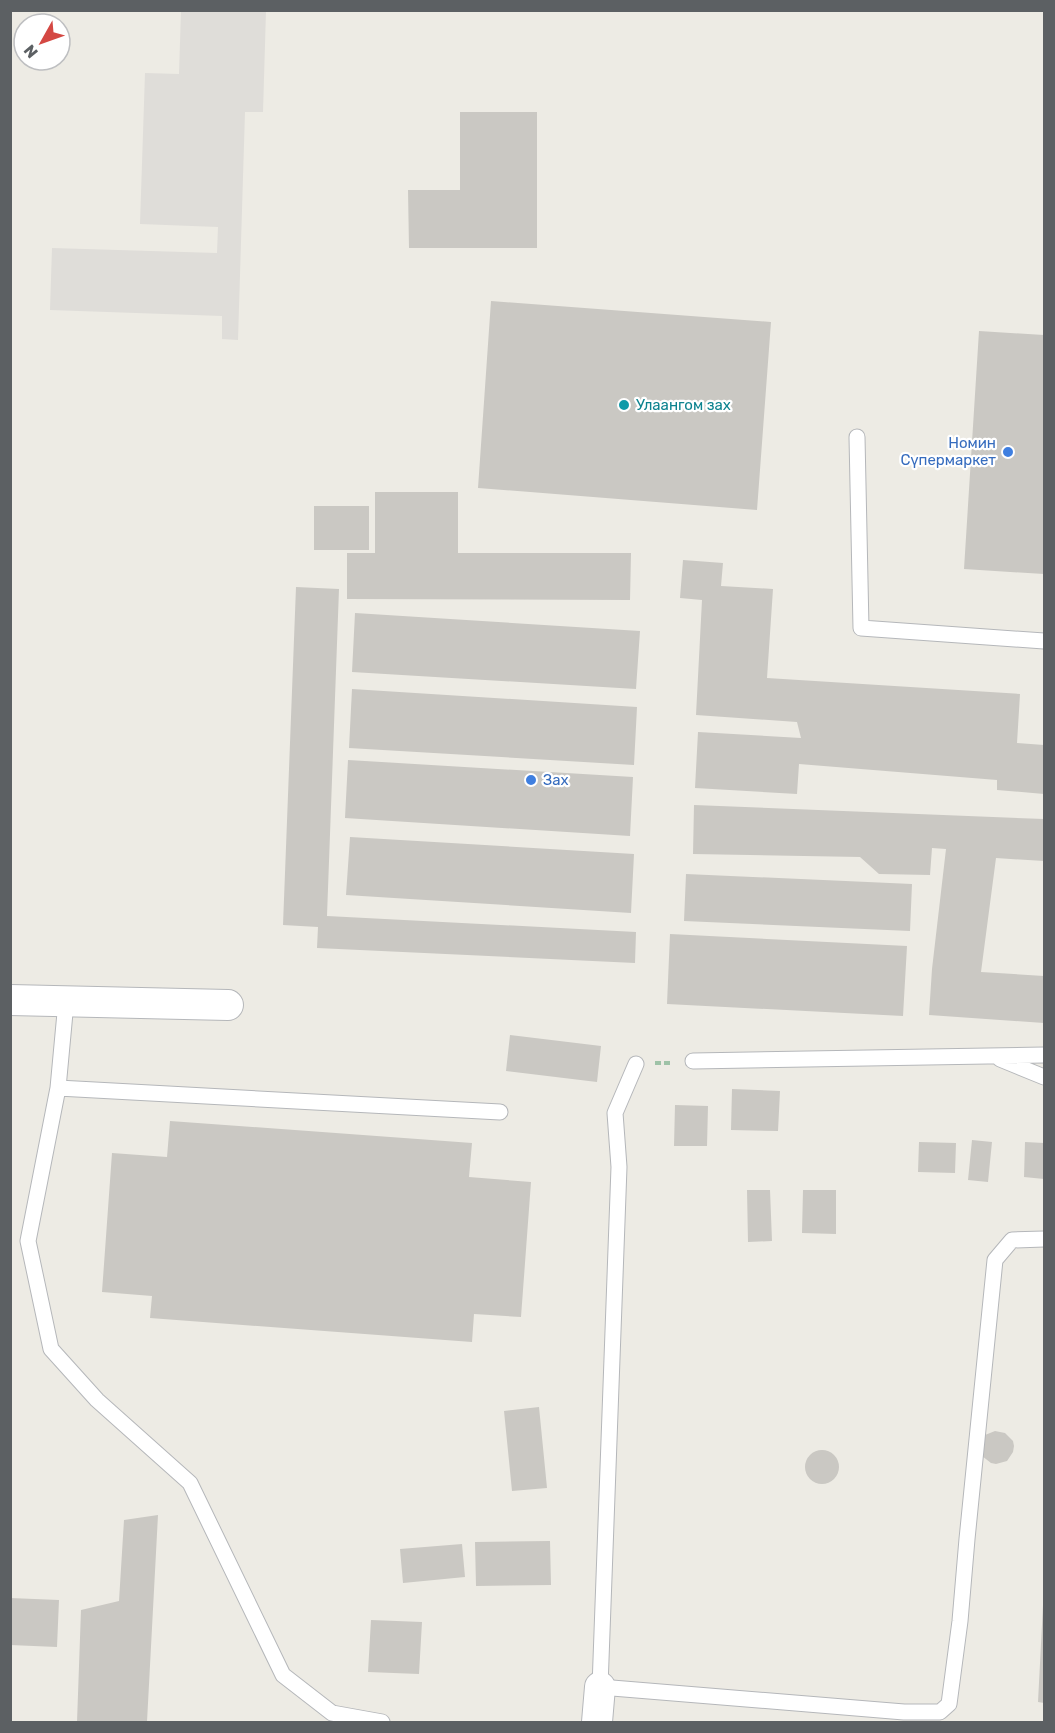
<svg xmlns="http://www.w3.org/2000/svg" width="1055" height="1733" viewBox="0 0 1055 1733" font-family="Rubik,sans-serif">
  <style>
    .industrial { fill: #dfddd9 }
    .building { fill: #cac8c3 }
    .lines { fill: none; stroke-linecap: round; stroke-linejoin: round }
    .service-casing { stroke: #b5b7ba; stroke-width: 17 }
    .minor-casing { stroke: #b5b7ba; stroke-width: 32 }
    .path { stroke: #9ec2a7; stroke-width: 4; stroke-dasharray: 6 3; stroke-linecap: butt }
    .service { stroke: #fff; stroke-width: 15 }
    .minor { stroke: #fff; stroke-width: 30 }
    .culture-dot { fill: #0f9aa8; stroke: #fff; stroke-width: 2 }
    .shop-dot { fill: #3f7fe0; stroke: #fff; stroke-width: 2 }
    .labels { text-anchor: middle; stroke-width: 4.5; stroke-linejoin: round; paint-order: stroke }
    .culture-label { font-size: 15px; fill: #0d838f; stroke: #fff; text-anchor: start }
    .shop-label { font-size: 15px; fill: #366cbe; stroke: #fff; text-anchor: end }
  </style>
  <rect width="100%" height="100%" fill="#edebe4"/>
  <path class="industrial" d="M181,11H266L263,112H245L238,340L222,339V316L50,310L52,248L217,253L218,227L140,224L145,73L179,74Z"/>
  <path class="building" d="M460,112H537V248H409L408,190H460Z
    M491,301L771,322L757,510L478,488Z
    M979,331L1044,335V574L964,569Z
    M375,492H458V553H631L630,600L347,599V553H375Z
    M314,506H369V550H314Z
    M683,560L723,563L721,586L773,589L767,678L1020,694L1017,743L1044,745V794L997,790V780L799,764L797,794L695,788L698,732L801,738L797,722L696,715L702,600L680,598Z
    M296,587L339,589L327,916L636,932L635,963L317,948L318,927L283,925Z
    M355,613L640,631L636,689L352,672Z
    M352,689L637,707L634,765L349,748Z
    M348,760L633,777L630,836L345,818Z
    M694,805L1044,819V861L996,858L981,972L1044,976V1023L929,1015L932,969L946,849L932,848L930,875L879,874L860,857L693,854Z
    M350,837L634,854L631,913L346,895Z
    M686,874L912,884L910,931L684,921Z
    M670,934L907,946L903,1016L667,1004Z
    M510,1035L601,1046L597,1082L506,1071Z
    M732,1089L780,1091L778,1131L731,1130Z
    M675,1105L708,1106L707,1146H674Z
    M170,1121L472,1143L469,1177L531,1182L521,1317L474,1314L472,1342L150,1318L152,1296L102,1292L112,1153L167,1157Z
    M972,1140L992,1142L988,1182L968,1180Z
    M919,1142L956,1143L955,1173L918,1172Z
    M1025,1142L1044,1143V1179L1024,1177Z
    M747,1190H770L772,1241L748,1242Z
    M803,1190H836V1234L802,1233Z
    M539,1407L547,1488L512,1491L504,1411Z
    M995,1431L1005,1433L1013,1441L1014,1446L1013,1452L1007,1461L996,1464L991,1463L982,1456L985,1435Z
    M805 1467a17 17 0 1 1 34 0a17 17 0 1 1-34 0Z
    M158,1515L147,1722H77L81,1610L119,1601L124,1520Z
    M550,1541L551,1585L476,1586L475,1542Z
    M462,1544L465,1577L403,1583L400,1549Z
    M10,1598L59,1600L57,1647L10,1645Z
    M1043,1605L1044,1606V1703L1038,1702Z
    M371,1620L422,1622L419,1674L368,1672Z"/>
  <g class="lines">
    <g class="service-casing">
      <path id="service" d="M857,437L861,628L1044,641
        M66,1002L58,1088L28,1241L51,1349L97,1400L190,1483L283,1675L332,1713L382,1722
        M1000,1059L1044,1077
        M693,1061L1044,1055
        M636,1064L615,1113L619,1167L600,1687L904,1712H940L949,1704L960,1621L967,1539L995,1260L1012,1240L1044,1239
        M58,1088L500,1112"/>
    </g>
    <g class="minor-casing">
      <path id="minor" d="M10,1000L228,1005
        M597,1722L600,1687"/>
    </g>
    <path class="path" d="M655,1063H672"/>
    <use href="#service" class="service"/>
    <use href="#minor" class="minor"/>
  </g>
  <circle class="culture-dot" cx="624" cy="405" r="6"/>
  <g class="shop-dot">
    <circle cx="1008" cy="452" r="6"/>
    <circle cx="531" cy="780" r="6"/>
  </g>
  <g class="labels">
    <g class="culture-label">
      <text x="636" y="410">Улаангом зах</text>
    </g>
    <g class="shop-label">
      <text x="996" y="448">Номин<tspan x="996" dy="17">Сүпермаркет</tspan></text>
      <text x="543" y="785" text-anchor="start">Зах</text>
    </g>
  </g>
  <rect width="1055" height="1733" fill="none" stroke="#5c6063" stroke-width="24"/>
  <g transform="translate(42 42) rotate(230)"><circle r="28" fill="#ffffff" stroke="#bebfc1" stroke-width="1.5"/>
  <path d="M0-4.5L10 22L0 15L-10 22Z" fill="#d44843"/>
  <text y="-9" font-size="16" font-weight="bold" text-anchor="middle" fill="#5c6063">N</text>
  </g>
</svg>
